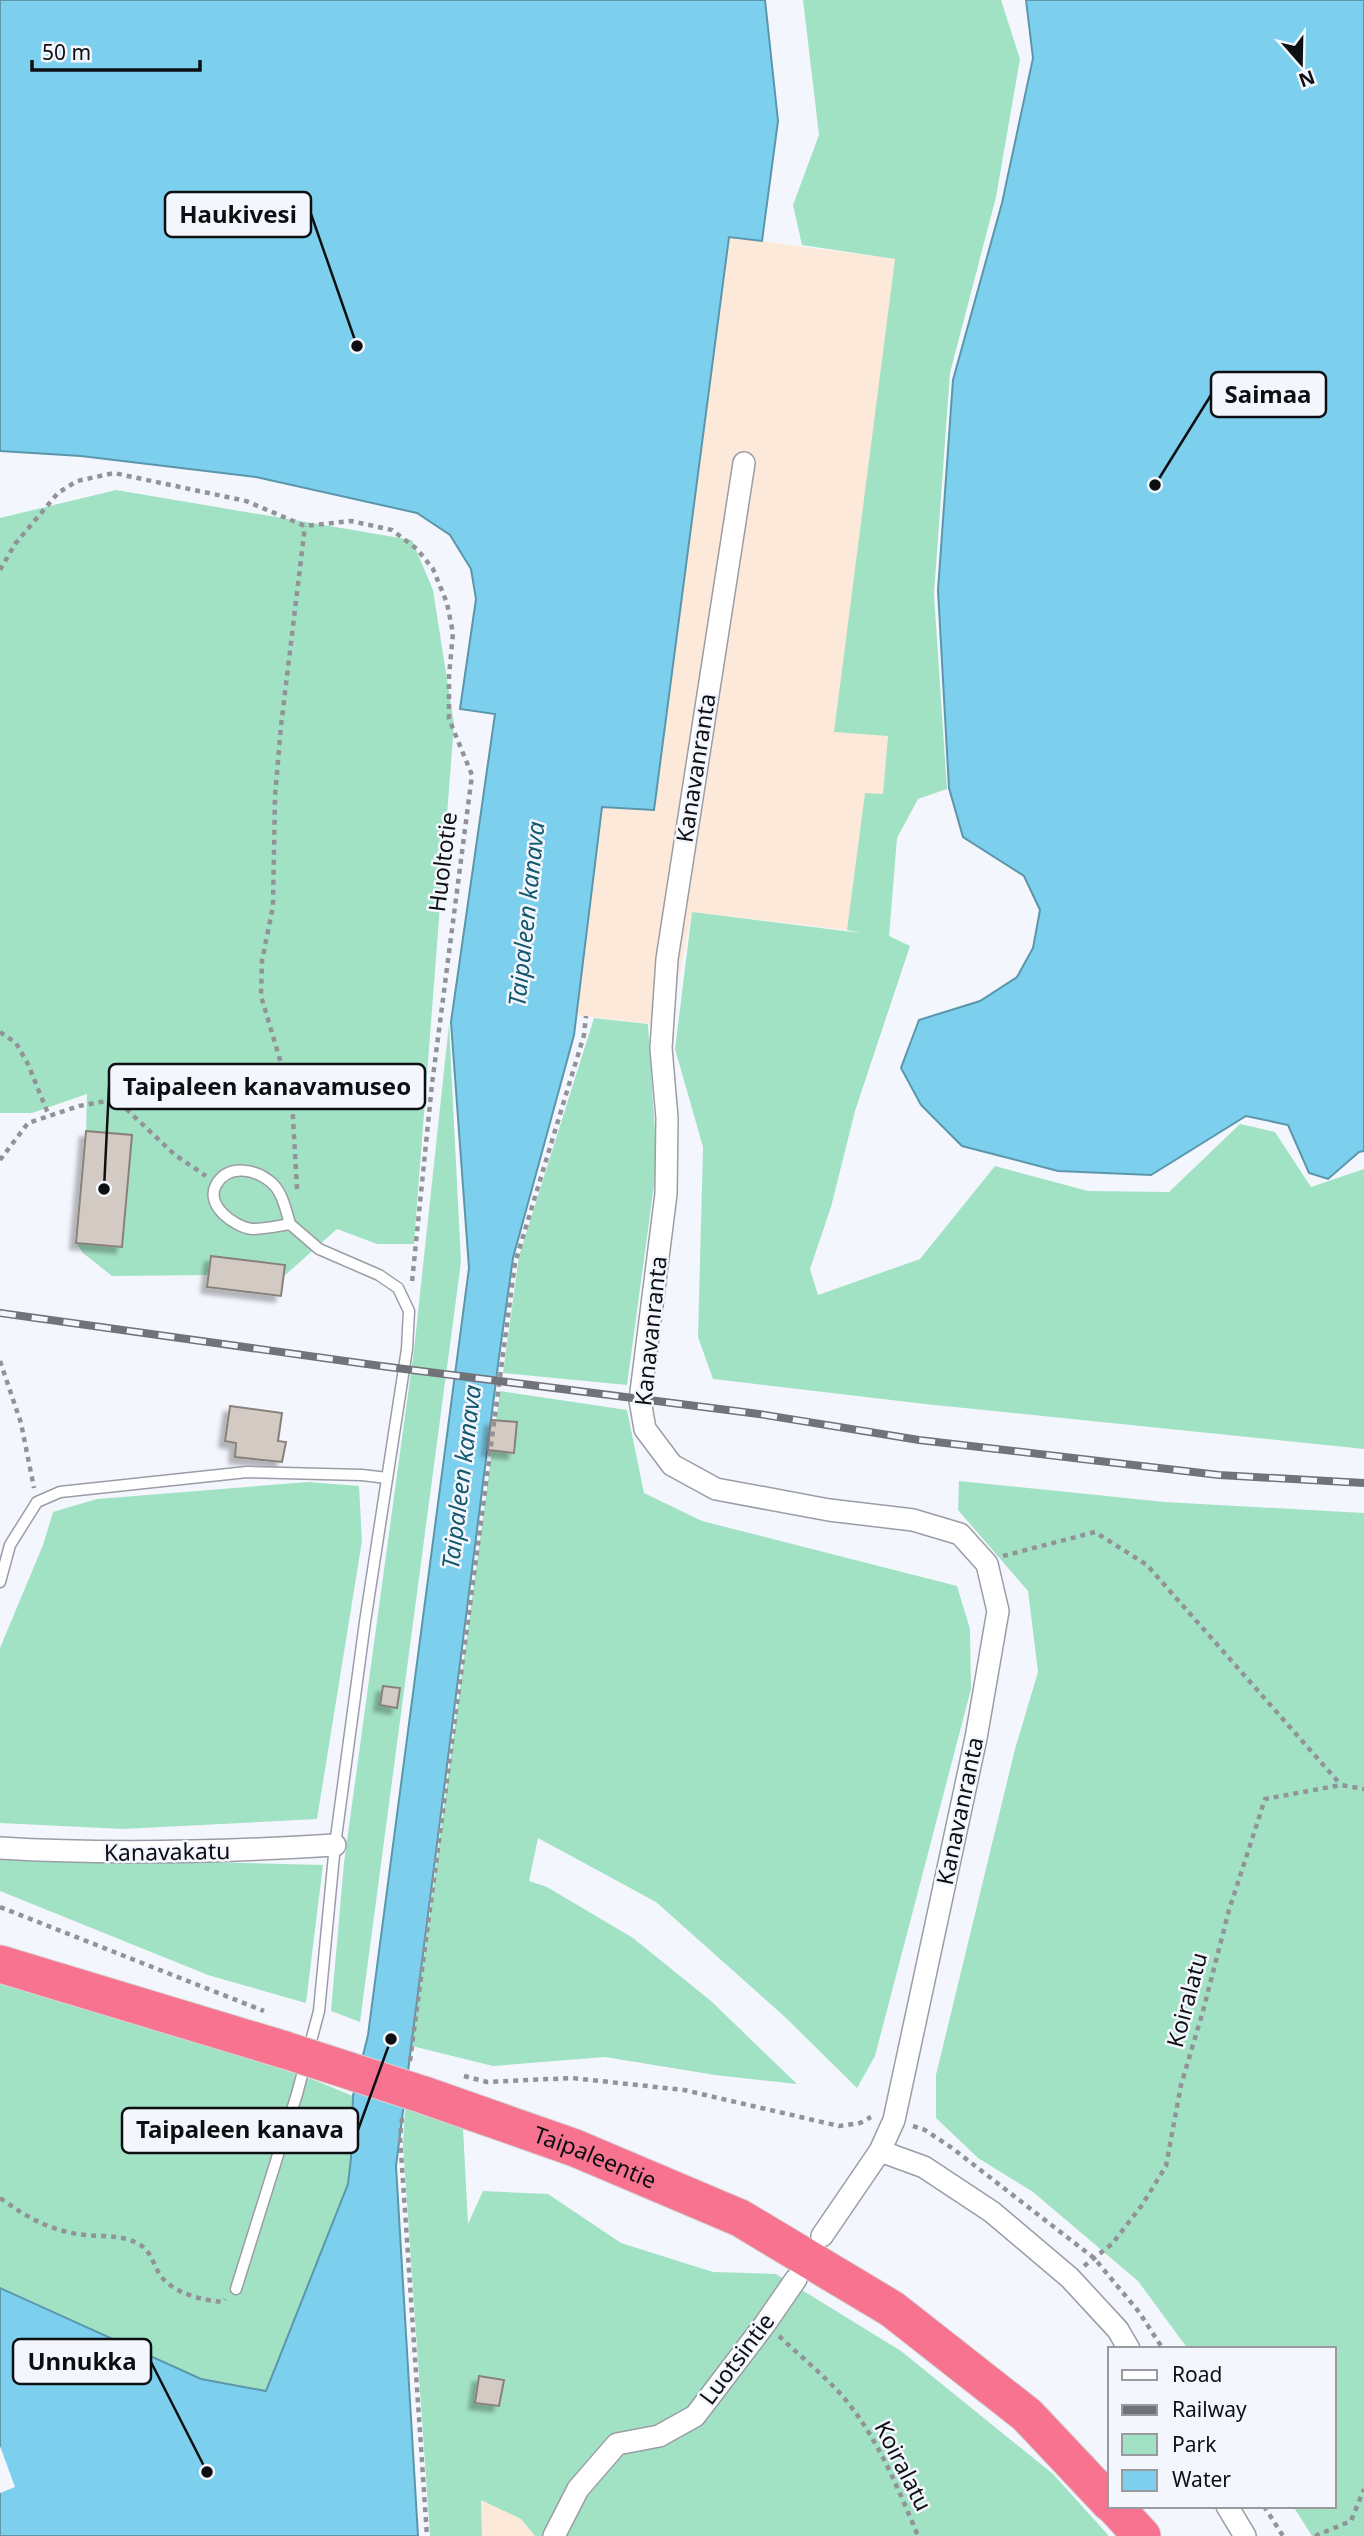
<svg xmlns="http://www.w3.org/2000/svg" width="1364" height="2536" viewBox="0 0 1364 2536" font-family="'Noto Sans',sans-serif">
  <style>
    .industrial { fill: #fde9d9 }
    .green { fill: #a2e2c4 }
    .water { fill: #7cd0ed; stroke: #5b96ab; stroke-width: 2 }
    .pier { fill: #f4f6fe }
    .building { fill: #d2cac3; stroke: #88817a; stroke-width: 2; filter: url(#shadow) }
    .lines { fill: none; stroke-linecap: round; stroke-linejoin: round }
    .lane-casing { stroke: #9b9da6; stroke-width: 13 }
    .street-casing { stroke: #9b9da6; stroke-width: 24 }
    .highway-casing { stroke: #d4d4d4; stroke-width: 39 }
    .path { stroke: #929399; stroke-width: 4.5; stroke-dasharray: 5 5; stroke-linecap: butt }
    .lane { stroke: #fff; stroke-width: 10 }
    .street { stroke: #fff; stroke-width: 21 }
    .highway { stroke: #f77390; stroke-width: 37 }
    .rail-casing { stroke: #717378; stroke-width: 8 }
    .rail { stroke: #f4f6fe; stroke-width: 5; stroke-dasharray: 16; stroke-linecap: butt }
    .highway-bridge-casing { stroke: #d4d4d4; stroke-width: 39; stroke-linecap: butt }
    .highway-bridge { stroke: #f77390; stroke-width: 37 }
    .labels { text-anchor: middle; stroke-width: 5; stroke-linejoin: round; paint-order: stroke }
    .street-label { font-size: 23px; fill: #0e0f12; stroke: #f4f6fe }
    .water-label { font-size: 24px; font-style: italic; fill: #13596d; stroke: #f4f6fe }
    .leader { fill: none; stroke: #0e0f12; stroke-width: 2.5 }
    .callout-dot { fill: #0e0f12; stroke: #f4f6fe; stroke-width: 2.5 }
    .callout { fill: #f4f6fe; stroke: #0e0f12; stroke-width: 2.5 }
    .callout-label { font-size: 24px; text-anchor: middle; font-weight: bold; fill: #0e0f12 }
  </style>
  <defs>
    <filter id="shadow"><feDropShadow dx="-6" dy="6" stdDeviation="2" flood-color="#0004"/></filter>
  </defs>
  <rect width="100%" height="100%" fill="#f4f6fe"/>
  <path class="industrial" d="M729,237L896,259L835,732L888,735L883,795L865,793L847,930L692,912L669,1026L576,1015L602,806L654,810Z
    M481,2500L521,2519L535,2536H482Z"/>
  <path class="green" d="M803,0H1001L1020,59L996,197L950,373L934,594L947,789L918,799L897,838L889,936L910,946L855,1111L831,1207L810,1269L818,1295L920,1259L995,1166L1088,1191L1169,1192L1240,1124L1275,1132L1311,1187L1364,1169V1449L925,1404L713,1379L698,1337L703,1147L675,1049L692,912L861,933L847,930L865,793L883,794L888,736L834,732L895,259L802,245L793,205L819,135Z
    M116,490L412,540L433,590L454,724L414,1244H377L337,1229L283,1277L284,1265L212,1256L209,1275L112,1276L83,1253L76,1243L132,1135L86,1131L87,1094L32,1113H0V518Z
    M594,1018L648,1024L657,1163L627,1385L503,1373L519,1256Z
    M449,1024L461,1262L360,2022L331,2011L344,1863L414,1350Z
    M500,1391L627,1410L644,1493L702,1521L957,1586L970,1629L971,1689L875,2056L857,2088L786,2018L656,1902L538,1838L529,1881L547,1887L633,1938L711,2001L797,2084L715,2075L605,2057L493,2066L412,2046Z
    M959,1481L1165,1502L1364,1513V2536H1312L1293,2506H1334V2349H1188L1138,2281L1033,2192L978,2158L936,2118V2075L1015,1749L1038,1672L1028,1591L958,1510Z
    M308,1482L359,1486L362,1541L317,1819L123,1829L0,1823V1648L43,1545L53,1512L97,1499Z
    M0,1857L323,1865L306,2003L208,1975L0,1891Z
    M0,1983L58,1997L309,2078L353,2096L351,2158L348,2184L266,2391L201,2379L0,2288Z
    M405,2108L463,2128L468,2224L483,2191L548,2194L621,2243L713,2272L776,2274L901,2351L1053,2474L1109,2536H535L521,2519L481,2500L482,2536H430L403,2145Z"/>
  <path class="water" d="M0,0H765L778,121L762,241L729,237L654,810L602,807L574,1035L513,1258L499,1357L396,2166L418,2536H0V2288L201,2379L266,2391L348,2184L351,2158L353,2096L368,2035L469,1268L451,1022L495,714L460,709L476,599L471,569L450,535L417,513L256,477L81,456L0,451Z
    M1026,0H1364V1151L1359,1152L1328,1179L1309,1173L1288,1125L1246,1116L1151,1175L1058,1171L962,1146L921,1105L901,1068L919,1020L980,1001L1017,977L1033,948L1040,910L1024,876L963,837L949,788L938,590L953,380L1002,203L1033,58Z"/>
  <path class="pier" d="M0,2446L15,2487L0,2493Z"/>
  <path class="building" d="M86,1131L132,1135L122,1247L76,1243Z
    M211,1256L285,1265L281,1296L207,1287Z
    M230,1406L282,1413L278,1441L286,1442L282,1462L235,1457L236,1443L225,1441Z
    M491,1420L517,1422L514,1453L488,1450Z
    M383,1686L400,1688L397,1708L380,1705Z
    M479,2376L504,2380L499,2406L475,2403Z"/>
  <g class="lines">
    <g class="lane-casing">
      <path id="lane" d="M0,1582L10,1545L37,1502L60,1492L247,1472L362,1475L387,1478
        M236,2289L297,2094L319,2011L335,1845L365,1622L407,1349L409,1311L398,1288L379,1275L319,1249L290,1224C278,1226 265,1229 252,1229C234,1227 205,1205 216,1185C228,1163 257,1169 273,1184C283,1194 286,1211 290,1224"/>
    </g>
    <g class="street-casing">
      <path id="street" d="M744,463L667,959L661,1048L667,1118L666,1194L640,1400L645,1429L672,1465L716,1489L829,1510L913,1520L960,1534L987,1564L998,1611L976,1738L894,2120L880,2151L822,2236
        M0,1848C112,1855 223,1852 335,1845
        M880,2151L924,2167L992,2212L1070,2278L1118,2330L1129,2349
        M1227,2506L1245,2536
        M554,2536L578,2489L617,2444L659,2436L695,2416L765,2324L796,2279"/>
    </g>
    <g class="highway-casing">
      <g id="highway">
        <path d="M0,1964L285,2050"/>
        <path id="s1" d="M424,2095L575,2148L740,2218L892,2309L1027,2415L1110,2503"/>
        <path d="M1114,2506L1142,2536"/>
      </g>
    </g>
    <path class="path" d="M0,570L15,544L58,493L77,481L114,473L246,501L305,526L351,521L392,530L417,549L433,569L447,603L453,633L449,676V719L472,775L432,1084L412,1282
      M0,1032L16,1043L28,1064L49,1116
      M0,1160L28,1123L79,1106L106,1101L122,1105L175,1155L206,1176
      M297,1189L292,1100L261,996L262,961L273,906L275,796L281,726L305,526
      M0,1361L21,1423L34,1488
      M1003,1556L1095,1532L1147,1565L1341,1785
      M0,1907L264,2011
      M410,2061L515,1263L584,1035L586,1016
      M464,2076L487,2082L572,2078L684,2090L839,2126L860,2123L871,2117
      M402,2118L400,2137L427,2536
      M913,2126L925,2130L952,2148L1094,2258L1139,2312L1163,2349
      M0,2198C26,2216 44,2228 77,2234C95,2237 117,2234 135,2242C151,2249 152,2262 160,2275C173,2293 201,2300 222,2302L225,2299
      M1084,2266L1112,2244L1142,2205L1166,2166L1181,2085L1203,2011L1229,1910L1265,1799L1341,1785L1364,1789
      M779,2336C801,2357 825,2376 845,2399C878,2439 898,2488 918,2536
      M1264,2506L1283,2536
      M1315,2536L1351,2521L1364,2489"/>
    <use href="#lane" class="lane"/>
    <use href="#street" class="street"/>
    <use href="#highway" class="highway"/>
    <g class="rail-casing">
      <path id="rail" d="M0,1313L381,1366L759,1414L919,1440L1219,1475L1364,1483"/>
    </g>
    <use href="#rail" class="rail"/>
    <g class="highway-bridge-casing">
      <path id="highway-bridge" d="M285,2050L424,2095"/>
    </g>
    <use href="#highway-bridge" class="highway-bridge"/>
  </g>
  <g class="labels">
    <g class="street-label">
      <text transform="translate(696 768) rotate(-81)" y="8">Kanavanranta</text>
      <text transform="translate(443 862) rotate(-83)" y="8">Huoltotie</text>
      <text transform="translate(651 1331) rotate(-84)" y="8">Kanavanranta</text>
      <text transform="translate(960 1811) rotate(-78)" y="8">Kanavanranta</text>
      <text transform="translate(167 1852) rotate(-1)" y="8">Kanavakatu</text>
      <text transform="translate(1187 2000) rotate(-75)" y="8">Koiralatu</text>
      <text dy="8" stroke="none"><textPath href="#s1" startOffset="182">Taipaleentie</textPath></text>
      <text transform="translate(737 2359) rotate(-53)" y="8">Luotsintie</text>
      <text transform="translate(903 2466) rotate(63)" y="8">Koiralatu</text>
    </g>
    <g class="water-label">
      <text transform="translate(527 914) rotate(-84)" y="8">Taipaleen kanava</text>
      <text transform="translate(462 1477) rotate(-83)" y="8">Taipaleen kanava</text>
    </g>
  </g>
  <path class="leader" d="M357 346L311 214M1155 485L1211 395M104 1189L109 1087M391 2039L358 2130M207 2472L151 2362"/>
  <g class="callout-dot">
    <circle cx="357" cy="346" r="7"/>
    <circle cx="1155" cy="485" r="7"/>
    <circle cx="104" cy="1189" r="7"/>
    <circle cx="391" cy="2039" r="7"/>
    <circle cx="207" cy="2472" r="7"/>
  </g>
  <g class="callout">
    <rect x="165" y="192" width="146" height="45" rx="7"/>
    <rect x="1211" y="372" width="115" height="45" rx="7"/>
    <rect x="109" y="1064" width="316" height="45" rx="7"/>
    <rect x="122" y="2108" width="236" height="45" rx="7"/>
    <rect x="13" y="2339" width="138" height="45" rx="7"/>
  </g>
  <g class="callout-label">
    <text x="238" y="223">Haukivesi</text>
    <text x="1268" y="403">Saimaa</text>
    <text x="267" y="1095">Taipaleen kanavamuseo</text>
    <text x="240" y="2138">Taipaleen kanava</text>
    <text x="82" y="2370">Unnukka</text>
  </g>
  <rect x="1108" y="2347" width="228" height="161" fill="#f4f6fe" stroke="#989aa0" stroke-width="2"/>
  <rect x="1122" y="2370" width="35" height="10" fill="#ffffff" stroke="#989aa0" stroke-width="2"/>
  <text x="1172" y="2382" font-size="21" fill="#0e0f12">Road</text>
  <rect x="1122" y="2405" width="35" height="10" fill="#717378" stroke="#989aa0" stroke-width="2"/>
  <text x="1172" y="2417" font-size="21" fill="#0e0f12">Railway</text>
  <rect x="1122" y="2434" width="35" height="21" fill="#a2e2c4" stroke="#989aa0" stroke-width="2"/>
  <text x="1172" y="2452" font-size="21" fill="#0e0f12">Park</text>
  <rect x="1122" y="2470" width="35" height="21" fill="#7cd0ed" stroke="#989aa0" stroke-width="2"/>
  <text x="1172" y="2487" font-size="21" fill="#0e0f12">Water</text>
  <g transform="translate(1301 63) rotate(160)" stroke="#f4f6fe" stroke-width="5" paint-order="stroke">
  <path d="M0-5L12 26L0 18L-12 26Z" fill="#0e0f12"/>
  <text y="-10" font-size="19" font-weight="bold" text-anchor="middle" fill="#0e0f12">N</text>
  </g>
  <path d="M32 60v10h168v-10" fill="none" stroke="#0e0f12" stroke-width="3.5"/>
  <text x="42" y="60" font-size="21" fill="#0e0f12" stroke="#f4f6fe" stroke-width="5" paint-order="stroke">50 m</text>
</svg>
